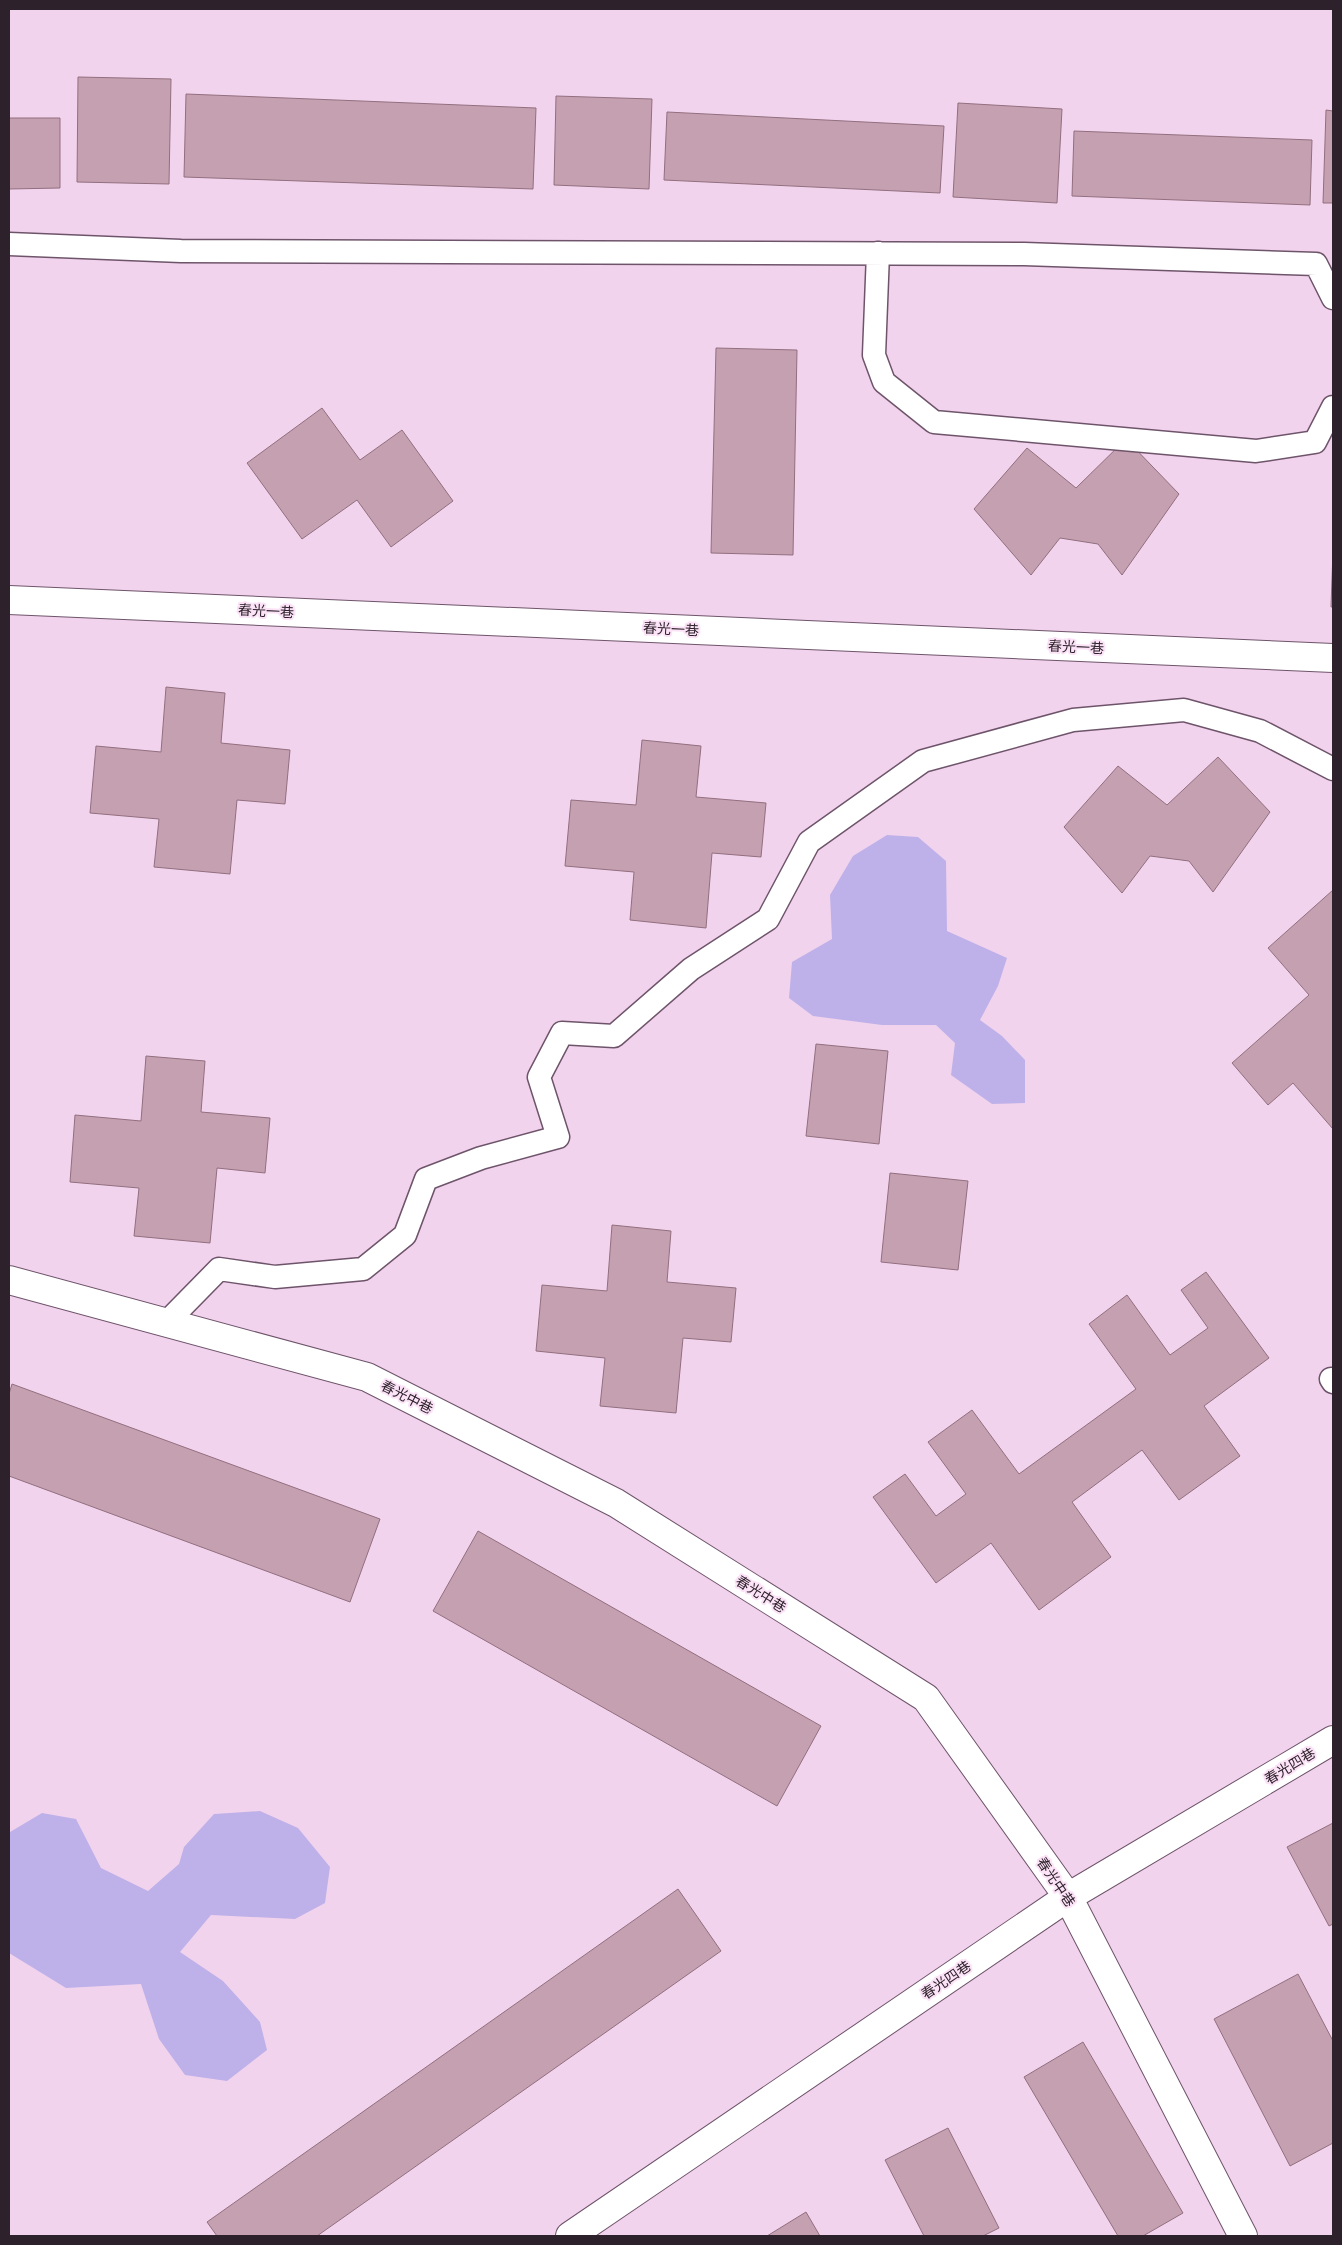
<svg xmlns="http://www.w3.org/2000/svg" width="1342" height="2245" viewBox="0 0 1342 2245" font-family="'DM Sans','Noto Sans SC',sans-serif">
  <style>
    .water { fill: #beb1e9 }
    .building { fill: #c5a0b0; stroke: #926f7f }
    .lines { fill: none; stroke-linecap: round; stroke-linejoin: round }
    .lane-casing { stroke: #6e546a; stroke-width: 25 }
    .street-casing { stroke: #6e546a; stroke-width: 30 }
    .lane { stroke: #fff; stroke-width: 22 }
    .street { stroke: #fff; stroke-width: 28 }
    .labels { text-anchor: middle; stroke-width: 4; stroke-linejoin: round; paint-order: stroke }
    .street-label { font-size: 14px; fill: #2d222b; stroke: #fce2f7 }
  </style>
  <rect width="100%" height="100%" fill="#f2d3ed"/>
  <path class="water" d="M887,835L918,837L946,861L947,931L1007,958L998,986L980,1020L1002,1036L1025,1060V1103L992,1104L951,1075L955,1043L936,1025H882L813,1016L789,998L792,962L832,939L830,895L853,856Z
    M260,1811L298,1828L330,1867L325,1903L295,1919L211,1915L180,1952L223,1981L260,2022L267,2050L227,2081L185,2075L159,2039L141,1984L66,1988L9,1953V1837L10,1832L42,1813L76,1819L101,1868L148,1891L179,1864L184,1847L214,1814Z"/>
  <path class="building" d="M78,77L171,79L169,184L77,182Z
    M186,94L536,108L533,189L184,177Z
    M556,96L652,99L649,189L554,185Z
    M958,103L1062,109L1057,203L953,197Z
    M1326,110L1333,111V203H1323Z
    M667,112L944,126L940,193L664,180Z
    M9,118H60V188L9,189Z
    M1074,131L1312,140L1310,205L1072,196Z
    M716,348L797,350L793,555L711,553Z
    M322,408L360,460L402,430L453,501L391,547L357,500L302,539L247,463Z
    M1126,439L1179,494L1122,575L1098,544L1060,538L1031,575L974,509L1027,448L1076,488Z
    M1333,551V607H1331Z
    M166,687L225,693L221,743L290,750L285,804L237,800L230,874L154,867L159,819L90,813L96,746L161,752Z
    M642,740L701,746L696,797L766,803L761,857L712,853L706,928L630,920L634,872L565,866L571,800L636,805Z
    M1218,757L1270,812L1213,892L1189,861L1150,856L1122,893L1064,827L1118,766L1167,805Z
    M1333,890V1129L1293,1083L1268,1105L1232,1063L1309,995L1268,948Z
    M816,1044L888,1051L879,1144L806,1136Z
    M146,1056L205,1061L201,1112L270,1118L265,1173L217,1168L210,1243L134,1236L139,1188L70,1182L75,1115L141,1121Z
    M890,1173L968,1181L958,1270L881,1262Z
    M612,1225L671,1231L667,1282L736,1288L731,1342L683,1338L676,1413L600,1406L605,1358L536,1351L542,1285L607,1291Z
    M1206,1272L1269,1358L1204,1406L1240,1456L1179,1500L1142,1450L1072,1502L1111,1557L1039,1610L991,1543L936,1583L873,1497L905,1474L936,1516L966,1494L928,1442L972,1410L1019,1474L1136,1389L1089,1324L1127,1295L1170,1355L1208,1328L1181,1290Z
    M12,1384L380,1519L350,1602L9,1476V1394Z
    M478,1531L821,1726L777,1806L433,1611Z
    M1333,1823V1924L1329,1926L1287,1847Z
    M678,1889L721,1951L317,2236H217L207,2222Z
    M1298,1974L1333,2041V2143L1290,2166L1214,2019Z
    M1083,2042L1183,2213L1143,2236H1118L1024,2077Z
    M948,2128L999,2228L983,2236H924L885,2160Z
    M806,2212L820,2236H767Z"/>
  <g class="lines">
    <g class="lane-casing">
      <path id="lane" d="M9,244L181,251L1024,254L1316,264L1333,298
        M878,253L874,355L884,382L934,422L1256,451L1315,442L1333,407
        M166,1323L219,1269L275,1277L363,1269L405,1235L426,1179L481,1158L558,1137L539,1077L562,1033L614,1036L691,969L768,919L809,842L923,761L1073,720L1184,710L1260,731L1333,769
        M1331,1379L1333,1382"/>
    </g>
    <g class="street-casing">
      <path id="street" d="M9,600L1333,658
        M9,1280L367,1377L616,1503L926,1698L1068,1897L1243,2236
        M570,2236L1068,1897L1333,1740"/>
    </g>
    <use href="#lane" class="lane"/>
    <use href="#street" class="street"/>
  </g>
  <g class="labels">
    <g class="street-label">
      <text transform="translate(266 611) rotate(3)" y="5">春光一巷</text>
      <text transform="translate(671 629) rotate(3)" y="5">春光一巷</text>
      <text transform="translate(1076 647) rotate(3)" y="5">春光一巷</text>
      <text transform="translate(407 1397) rotate(27)" y="5">春光中巷</text>
      <text transform="translate(761 1594) rotate(32)" y="5">春光中巷</text>
      <text transform="translate(1290 1766) rotate(-31)" y="5">春光四巷</text>
      <text transform="translate(1056 1882) rotate(56)" y="5">春光中巷</text>
      <text transform="translate(946 1980) rotate(-34)" y="5">春光四巷</text>
    </g>
  </g>
  <rect width="1342" height="2245" fill="none" stroke="#2d222b" stroke-width="20"/>
</svg>
